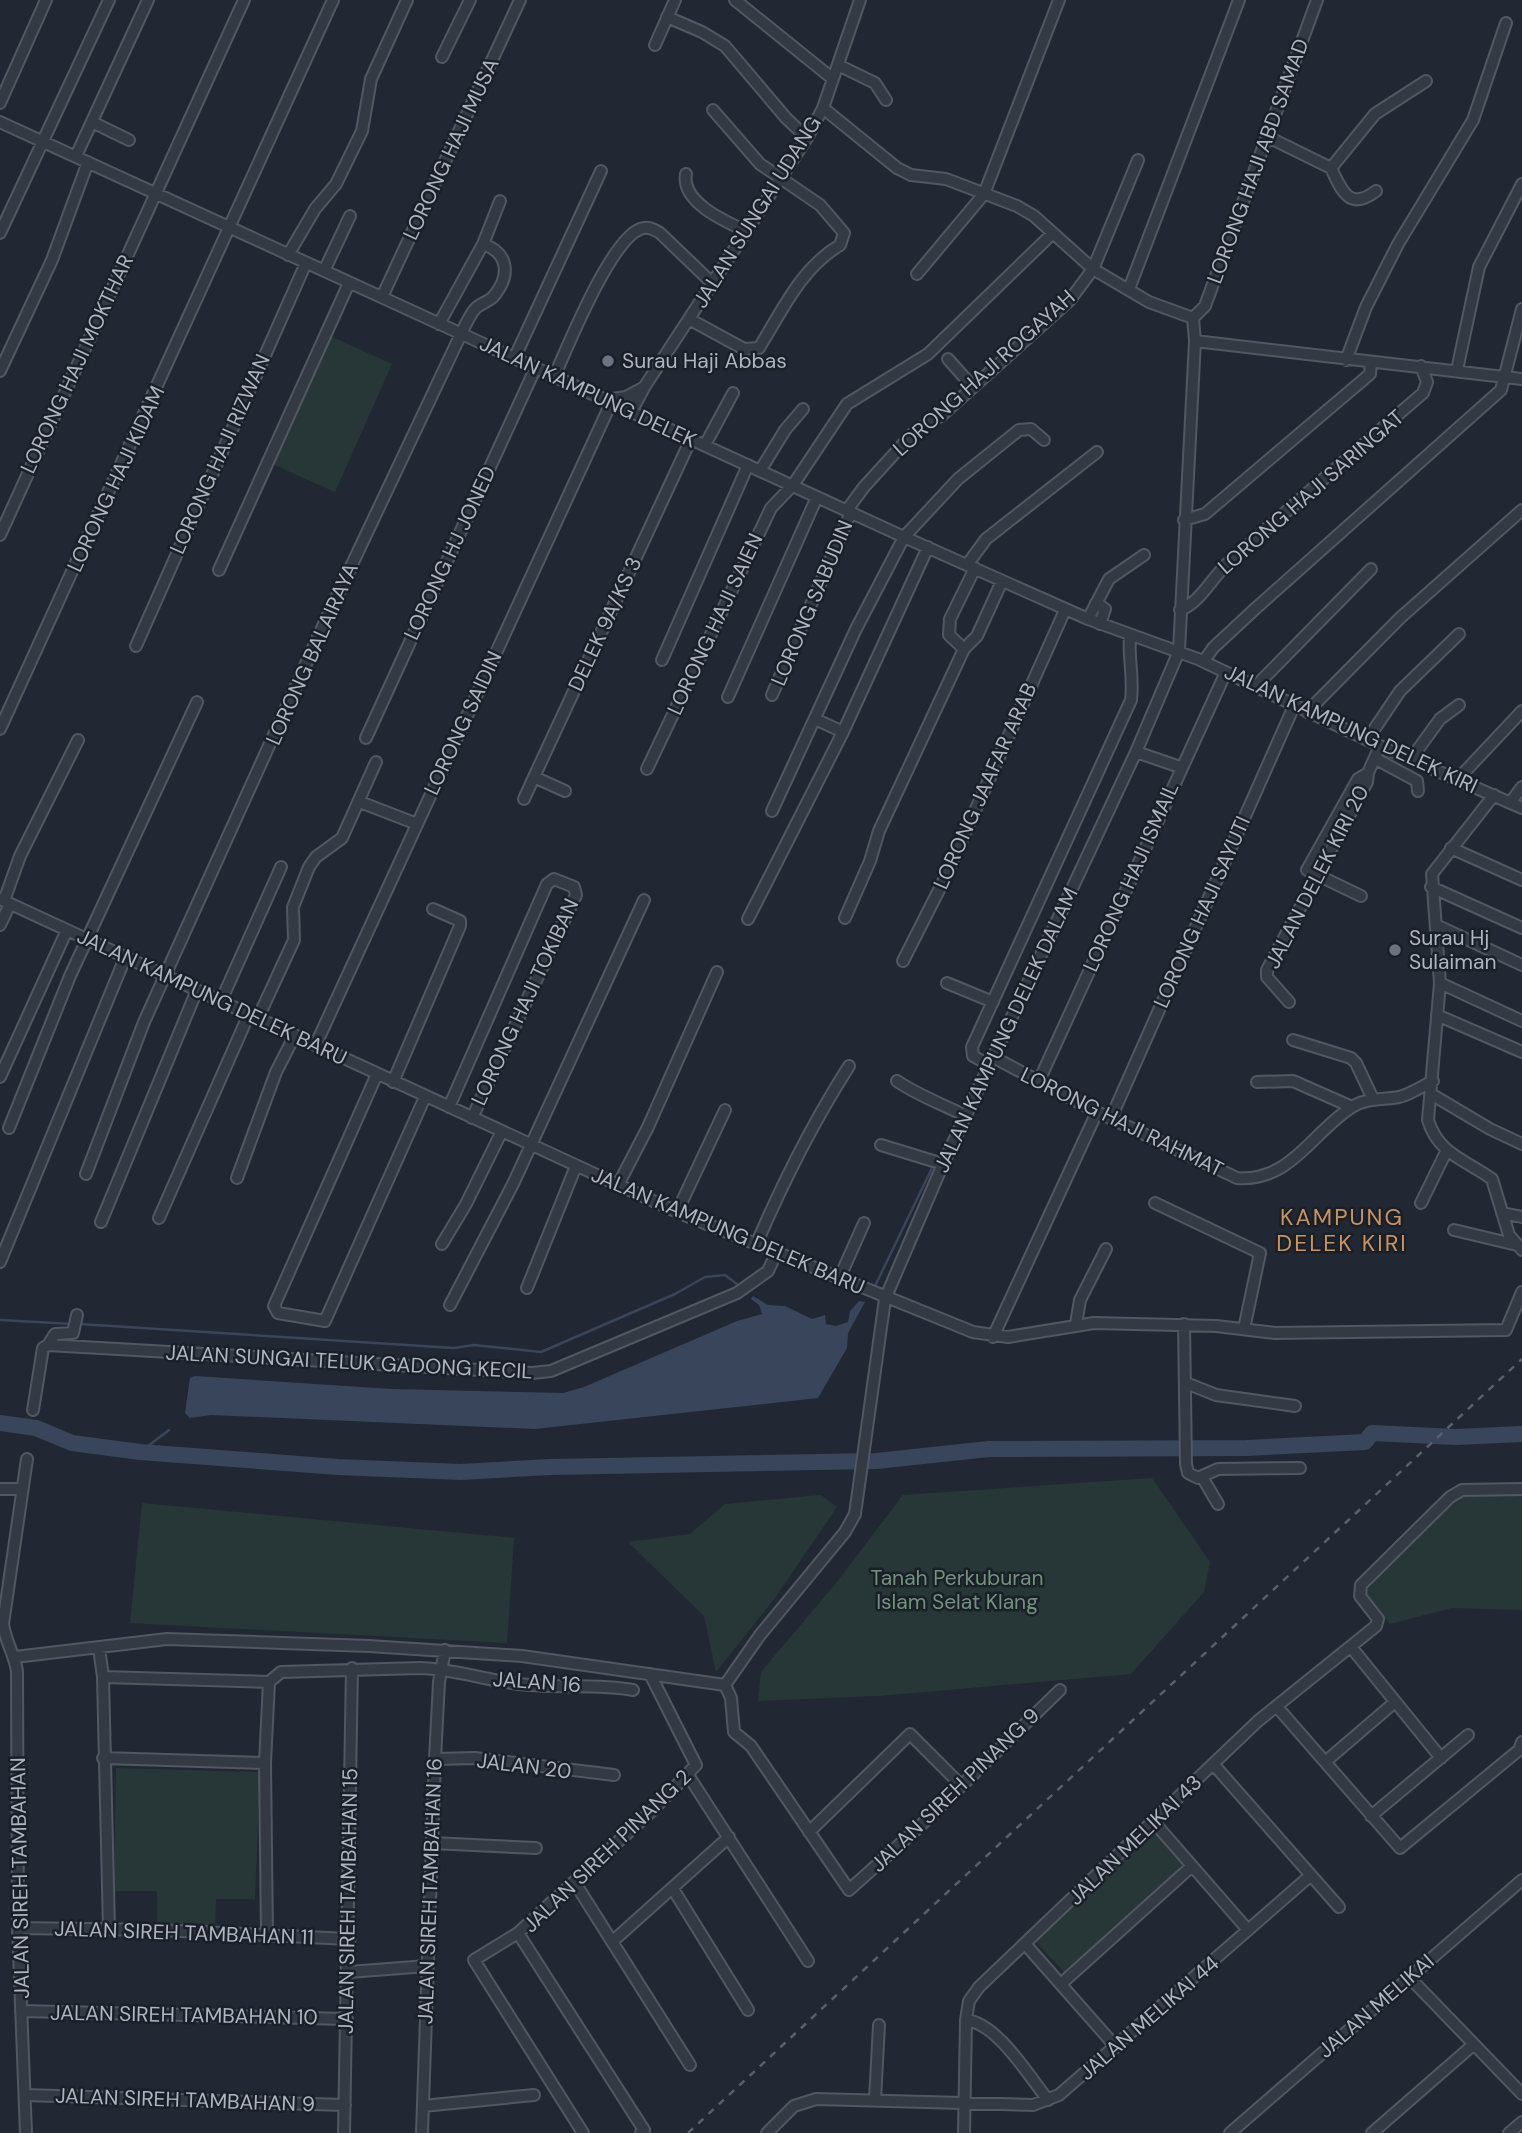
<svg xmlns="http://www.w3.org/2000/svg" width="1522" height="2133" viewBox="0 0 1522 2133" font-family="'DM Sans',sans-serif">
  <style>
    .green { fill: #273738 }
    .water { fill: #38455b }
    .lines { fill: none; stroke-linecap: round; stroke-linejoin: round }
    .stream { stroke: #38455b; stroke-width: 2.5 }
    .river { stroke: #38455b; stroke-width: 16 }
    .minor-casing { stroke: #525762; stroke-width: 14 }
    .minor { stroke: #343a44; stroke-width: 10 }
    .rail { stroke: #58606c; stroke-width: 2.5; stroke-dasharray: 7 7; stroke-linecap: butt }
    .worship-dot { fill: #6b7280; stroke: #1a1f28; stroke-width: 2.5 }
    .labels { text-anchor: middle; stroke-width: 5; stroke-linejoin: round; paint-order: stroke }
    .street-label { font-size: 21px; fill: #aeb4c1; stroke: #1a1f28 }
    .poi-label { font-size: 21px; fill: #aeb4c1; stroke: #1a1f28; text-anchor: start }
    .park-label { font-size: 21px; fill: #70947a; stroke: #1a1f28 }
    .neighbourhood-label { font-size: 23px; letter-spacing: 2px; fill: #c69364; stroke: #1a1f28 }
  </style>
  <rect width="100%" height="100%" fill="#212833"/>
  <path class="green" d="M330,336L392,364L335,492L272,464Z
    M1152,1478L1210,1562L1204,1592L1131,1674L879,1696L758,1701L761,1672L836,1583L903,1495Z
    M1461,1494L1522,1495V1610L1452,1608L1390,1624L1363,1593L1366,1583Z
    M821,1495L837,1507L775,1598L716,1672L704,1616L628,1542L690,1534L725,1504Z
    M142,1503L514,1538L507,1643L130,1623Z
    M116,1768L260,1772L255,1899H216L215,1927L157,1926V1891H114Z
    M1153,1831L1184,1865L1064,1972L1035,1941Z"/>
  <path class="water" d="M753,1296L768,1305L785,1306L812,1319L825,1315L826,1324L836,1326L848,1322L850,1311L859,1301L865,1302L848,1333L847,1348L818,1398L535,1429L211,1415L190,1418L185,1413L190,1378L195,1376L392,1389L563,1393L584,1387L737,1321L762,1314L759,1305L751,1299Z"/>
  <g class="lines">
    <path class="stream" d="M875,1286L933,1166
      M0,1320L73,1324
      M80,1324L454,1348L474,1345L541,1352L675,1294L705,1277L725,1275L738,1285
      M140,1452L169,1430"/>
    <path class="river" d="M0,1423L36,1428L72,1443L140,1452L338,1467L461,1472L550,1467L876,1461L989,1449L1247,1448L1365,1442L1372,1433L1456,1437L1522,1434"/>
    <g class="minor-casing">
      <path id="minor" d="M735,0L833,79
        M667,17L702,32L725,46L786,118L807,138
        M655,45L675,0
        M442,57L470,0
        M838,65L875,83L886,100
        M0,103L46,0
        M823,108L897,168L911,175L946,179L1017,206L1034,216L1093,269L1149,302L1193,318
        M0,122L904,537L1088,619L1198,659L1380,746L1522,808
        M92,122L129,140
        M1268,137L1331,168L1375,114L1426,81
        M76,156L148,0
        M1331,168C1342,192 1350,211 1376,191
        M686,174C681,202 724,221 746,231
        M0,233L109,0
        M483,244L500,201
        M288,255L315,209L336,184L362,131L371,79L407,0
        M324,271L350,216
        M917,274L984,194L1059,0
        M1129,289L1239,0
        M382,297L520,0
        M1193,318L1205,306L1317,0
        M689,319L744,349L759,348C782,311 801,268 840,245L844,233L820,205L760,164L713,110
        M1195,341L1522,379
        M514,359L601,171
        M948,359L972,386
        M1346,360L1366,307L1398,244L1473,120L1506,23
        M1457,370L1479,267L1522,184
        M0,371L52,260L88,162
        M554,377C568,346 610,241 640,229C648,226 653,229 660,233L712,283
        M605,400L626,397L643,388
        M631,412L645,386L807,138L823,108L860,0
        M705,445L733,393
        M760,471L785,430L803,409
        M847,510L864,487L915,431L942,415L1070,300L1093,269L1138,160
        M1184,520L1205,514L1370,374L1371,362
        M0,535L244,0
        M967,565L986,539L1097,452
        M219,570L349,283
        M1096,603L1105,609L1100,624
        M1180,610C1200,603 1213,576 1229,562C1293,505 1358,449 1423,393L1427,382L1421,366
        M1088,619L1109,579L1144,555
        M136,646L306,263
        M964,649L949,635L950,619L975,568
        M662,660L748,465
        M1204,661L1213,648L1256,608L1501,390L1522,309
        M1256,686L1371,569
        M772,695L851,512
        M728,697L817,497
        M1307,712L1400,618L1522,510
        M815,719L843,732
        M0,729L333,0
        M366,738L535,369
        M1367,740L1400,691L1459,634
        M1136,752L1180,767
        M1376,759L1417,781L1418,791
        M1411,759L1440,719L1459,705
        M647,769L771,508L793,485L847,404L928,354L1053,233
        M1457,780L1522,711
        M565,791L534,777L691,439
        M1494,795L1432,874L1440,983L1428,1120C1438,1154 1466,1160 1492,1179L1509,1235L1522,1250
        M524,799L534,777
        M360,802L417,824
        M1510,803L1522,787
        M772,811L856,629L904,537L958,479L1019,430L1031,429L1044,440
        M1451,848L1522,880
        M1431,887L1522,928
        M1361,896L1307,870L1358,779L1368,773
        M0,899L677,1212L973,1332L1008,1337L1094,1323L1216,1326L1275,1333L1506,1330L1522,1292
        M4,901L20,856L78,740
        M845,918L870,861L879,831L964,649L977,636L1002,581
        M748,919L843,732L928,547
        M0,925L10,904
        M1436,925L1522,965
        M903,961L944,880L1065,610
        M947,983L993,1002
        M1440,983L1522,1021
        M221,1001L281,867
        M1289,1002L1267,977V970L1367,782L1368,773L1380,746
        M1437,1015L1522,1052
        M258,1018L294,940L293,907L309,867L316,857L342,838L376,762
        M1293,1040L1351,1058L1356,1063L1373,1099
        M316,1044L611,403
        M993,1057L1097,1112L1237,1178C1291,1182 1312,1132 1352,1107C1366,1098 1383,1100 1399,1097C1411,1094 1422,1086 1433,1081
        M989,1065L973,1056L972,1047L1131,700C1134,678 1128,658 1130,636
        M377,1074L274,1306L278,1313L325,1321L425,1097
        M0,1077L67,930
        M897,1081C919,1096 942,1104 966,1116
        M393,1082L460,926V921L433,909
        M1257,1082L1293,1081L1352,1107
        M1038,1083L1226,672
        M1431,1094L1490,1129L1522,1144
        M449,1107L547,884L554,879L574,887L576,895L472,1118
        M1111,1118L1294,706
        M9,1128L70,976L197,702
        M881,1145L943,1164
        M86,1174L144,1022L329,613L461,334C465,326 469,316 475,309C479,304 488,302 493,297C511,276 509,253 483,244L439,324
        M237,1178L276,1072L295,1035
        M618,1185L648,1127L717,972
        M1155,1203L1260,1253L1244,1329
        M1421,1203L1446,1152
        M677,1212L725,1110
        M1502,1213L1522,1217
        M159,1218L249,1014
        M101,1222L197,990
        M1454,1230L1517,1245
        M442,1244L466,1204L502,1131
        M756,1245C783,1182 812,1124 849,1066
        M0,1262L125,958
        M839,1279L864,1223
        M527,1288L576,1166
        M450,1305L513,1184L644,900
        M1076,1324L1080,1300L1106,1249
        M1184,1324L1186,1464L1188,1473L1198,1478L1218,1469L1300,1468
        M993,1337L1097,1112
        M48,1345L55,1334L73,1333L77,1315
        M1186,1383L1216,1395L1295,1406
        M33,1410L43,1348L48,1345L532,1373L551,1371L737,1293L768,1271L776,1254
        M1202,1477L1218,1504
        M0,1489H21
        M1351,1647L1441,1758
        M99,1648L103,1677L109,1929
        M15,1657L167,1639L369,1646L522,1656L725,1685
        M103,1677L269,1682
        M269,1682L281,1672L420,1668C458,1669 493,1683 531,1685C566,1688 599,1684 633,1690
        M725,1685L760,1635L845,1532L855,1514L885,1299L943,1164L1136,752L1179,651L1195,341L1193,318
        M725,1685L731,1698L734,1732L751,1746L849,1890L918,1828L1060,1690
        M1278,1708L1400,1848L1519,1750L1522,1742
        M103,1758L265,1763
        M435,1759L475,1758L614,1775
        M1325,1762L1395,1702
        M1214,1765L1339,1907
        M688,1775L808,1961
        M1371,1816L1468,1735
        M1153,1821L1248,1930
        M809,1832L910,1734L961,1785
        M432,1843L536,1848
        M575,1883L690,2065
        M673,1889L748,2010
        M18,1928L158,1930L350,1939
        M518,1933L474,1960L583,2133
        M267,1935L265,1763L269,1682
        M613,1941L729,1837
        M1026,1945L1116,2047
        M349,1972L427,1966
        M1410,1978L1522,2094
        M1062,1983L1192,1866
        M21,2011L347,2019
        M966,2020C997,2023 1029,2076 1048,2100
        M25,2095L345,2105
        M875,2100L879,2025
        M423,2106L534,2095
        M26,2133L18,1928L17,1671C14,1653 6,1643 3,1624L27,1459
        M344,2133L352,1668
        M422,2133L435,1759L439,1682L445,1650
        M641,2133L644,2130L518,1933L654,1809L696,1765L650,1674
        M767,2133L794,2106L816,2099L1033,2105L1059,2095L1311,1875
        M964,2133L966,2020L969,2001L979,1987L1258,1721L1376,1626L1378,1619L1360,1596L1361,1585L1450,1497L1462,1490L1522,1489
        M1230,2133L1522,1880
        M1372,2133L1473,2045
        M1509,2133L1522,2122"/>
    </g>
    <use href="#minor" class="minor"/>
    <path class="rail" d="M688,2133L1522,1359"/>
  </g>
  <g class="worship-dot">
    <circle cx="608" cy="361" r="7"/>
    <circle cx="1395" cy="950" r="7"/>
  </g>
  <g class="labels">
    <g class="street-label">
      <text transform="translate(451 149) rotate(-65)" y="7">LORONG HAJI MUSA</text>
      <text transform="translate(1258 161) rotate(-70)" y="7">LORONG HAJI ABD SAMAD</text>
      <text transform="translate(757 212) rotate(-58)" y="7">JALAN SUNGAI UDANG</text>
      <text transform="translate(77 364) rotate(-65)" y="7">LORONG HAJI MOKTHAR</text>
      <text transform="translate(984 373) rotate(-42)" y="7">LORONG HAJI ROGAYAH</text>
      <text transform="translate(588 392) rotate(25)" y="7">JALAN KAMPUNG DELEK</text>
      <text transform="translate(220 454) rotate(-66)" y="7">LORONG HAJI RIZWAN</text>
      <text transform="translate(116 479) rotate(-65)" y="7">LORONG HAJI KIDAM</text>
      <text transform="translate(1311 492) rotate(-41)" y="7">LORONG HAJI SARINGAT</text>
      <text transform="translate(450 553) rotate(-65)" y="7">LORONG HJ JONED</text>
      <text transform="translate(812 603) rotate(-67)" y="7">LORONG SABUDIN</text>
      <text transform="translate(605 624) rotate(-65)" y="7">DELEK 9A/KS 3</text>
      <text transform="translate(715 624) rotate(-65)" y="7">LORONG HAJI SAIEN</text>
      <text transform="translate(312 654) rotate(-66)" y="7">LORONG BALAIRAYA</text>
      <text transform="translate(463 723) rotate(-65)" y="7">LORONG SAIDIN</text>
      <text transform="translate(1351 729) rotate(25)" y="7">JALAN KAMPUNG DELEK KIRI</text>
      <text transform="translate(985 786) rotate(-66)" y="7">LORONG JAAFAR ARAB</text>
      <text transform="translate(1131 877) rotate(-66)" y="7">LORONG HAJI ISMAIL</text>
      <text transform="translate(1317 877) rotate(-63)" y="7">JALAN DELEK KIRI 20</text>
      <text transform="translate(1202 912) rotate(-66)" y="7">LORONG HAJI SAYUTI</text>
      <text transform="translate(212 997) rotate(25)" y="7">JALAN KAMPUNG DELEK BARU</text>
      <text transform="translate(525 1002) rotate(-65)" y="7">LORONG HAJI TOKIBAN</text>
      <text transform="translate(1006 1030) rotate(-65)" y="7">JALAN KAMPUNG DELEK DALAM</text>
      <text transform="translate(1122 1122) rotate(26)" y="7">LORONG HAJI RAHMAT</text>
      <text transform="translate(728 1231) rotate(23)" y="7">JALAN KAMPUNG DELEK BARU</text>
      <text transform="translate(349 1362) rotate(3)" y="7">JALAN SUNGAI TELUK GADONG KECIL</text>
      <text transform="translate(537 1682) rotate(4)" y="7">JALAN 16</text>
      <text transform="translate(524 1766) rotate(7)" y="7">JALAN 20</text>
      <text transform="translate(955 1790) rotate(-44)" y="7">JALAN SIREH PINANG 9</text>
      <text transform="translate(1135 1840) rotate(-44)" y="7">JALAN MELIKAI 43</text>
      <text transform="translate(607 1851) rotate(-44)" y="7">JALAN SIREH PINANG 2</text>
      <text transform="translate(20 1878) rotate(-91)" y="7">JALAN SIREH TAMBAHAN</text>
      <text transform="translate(430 1891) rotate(-88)" y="7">JALAN SIREH TAMBAHAN 16</text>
      <text transform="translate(348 1901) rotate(-89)" y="7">JALAN SIREH TAMBAHAN 15</text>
      <text transform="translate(184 1933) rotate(2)" y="7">JALAN SIREH TAMBAHAN 11</text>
      <text transform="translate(1376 2006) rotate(-41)" y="7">JALAN MELIKAI</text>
      <text transform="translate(184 2015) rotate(1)" y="7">JALAN SIREH TAMBAHAN 10</text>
      <text transform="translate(1149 2018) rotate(-41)" y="7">JALAN MELIKAI 44</text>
      <text transform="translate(185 2100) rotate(2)" y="7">JALAN SIREH TAMBAHAN 9</text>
    </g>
    <g class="poi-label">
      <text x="622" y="368">Surau Haji Abbas</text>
      <text x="1409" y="945">Surau Hj<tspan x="1409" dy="24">Sulaiman</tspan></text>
    </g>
    <g class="park-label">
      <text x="957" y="1585">Tanah Perkuburan<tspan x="957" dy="24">Islam Selat Klang</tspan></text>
    </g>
    <g class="neighbourhood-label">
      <text x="1342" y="1225">KAMPUNG<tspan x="1342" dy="26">DELEK KIRI</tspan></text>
    </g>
  </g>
</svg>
